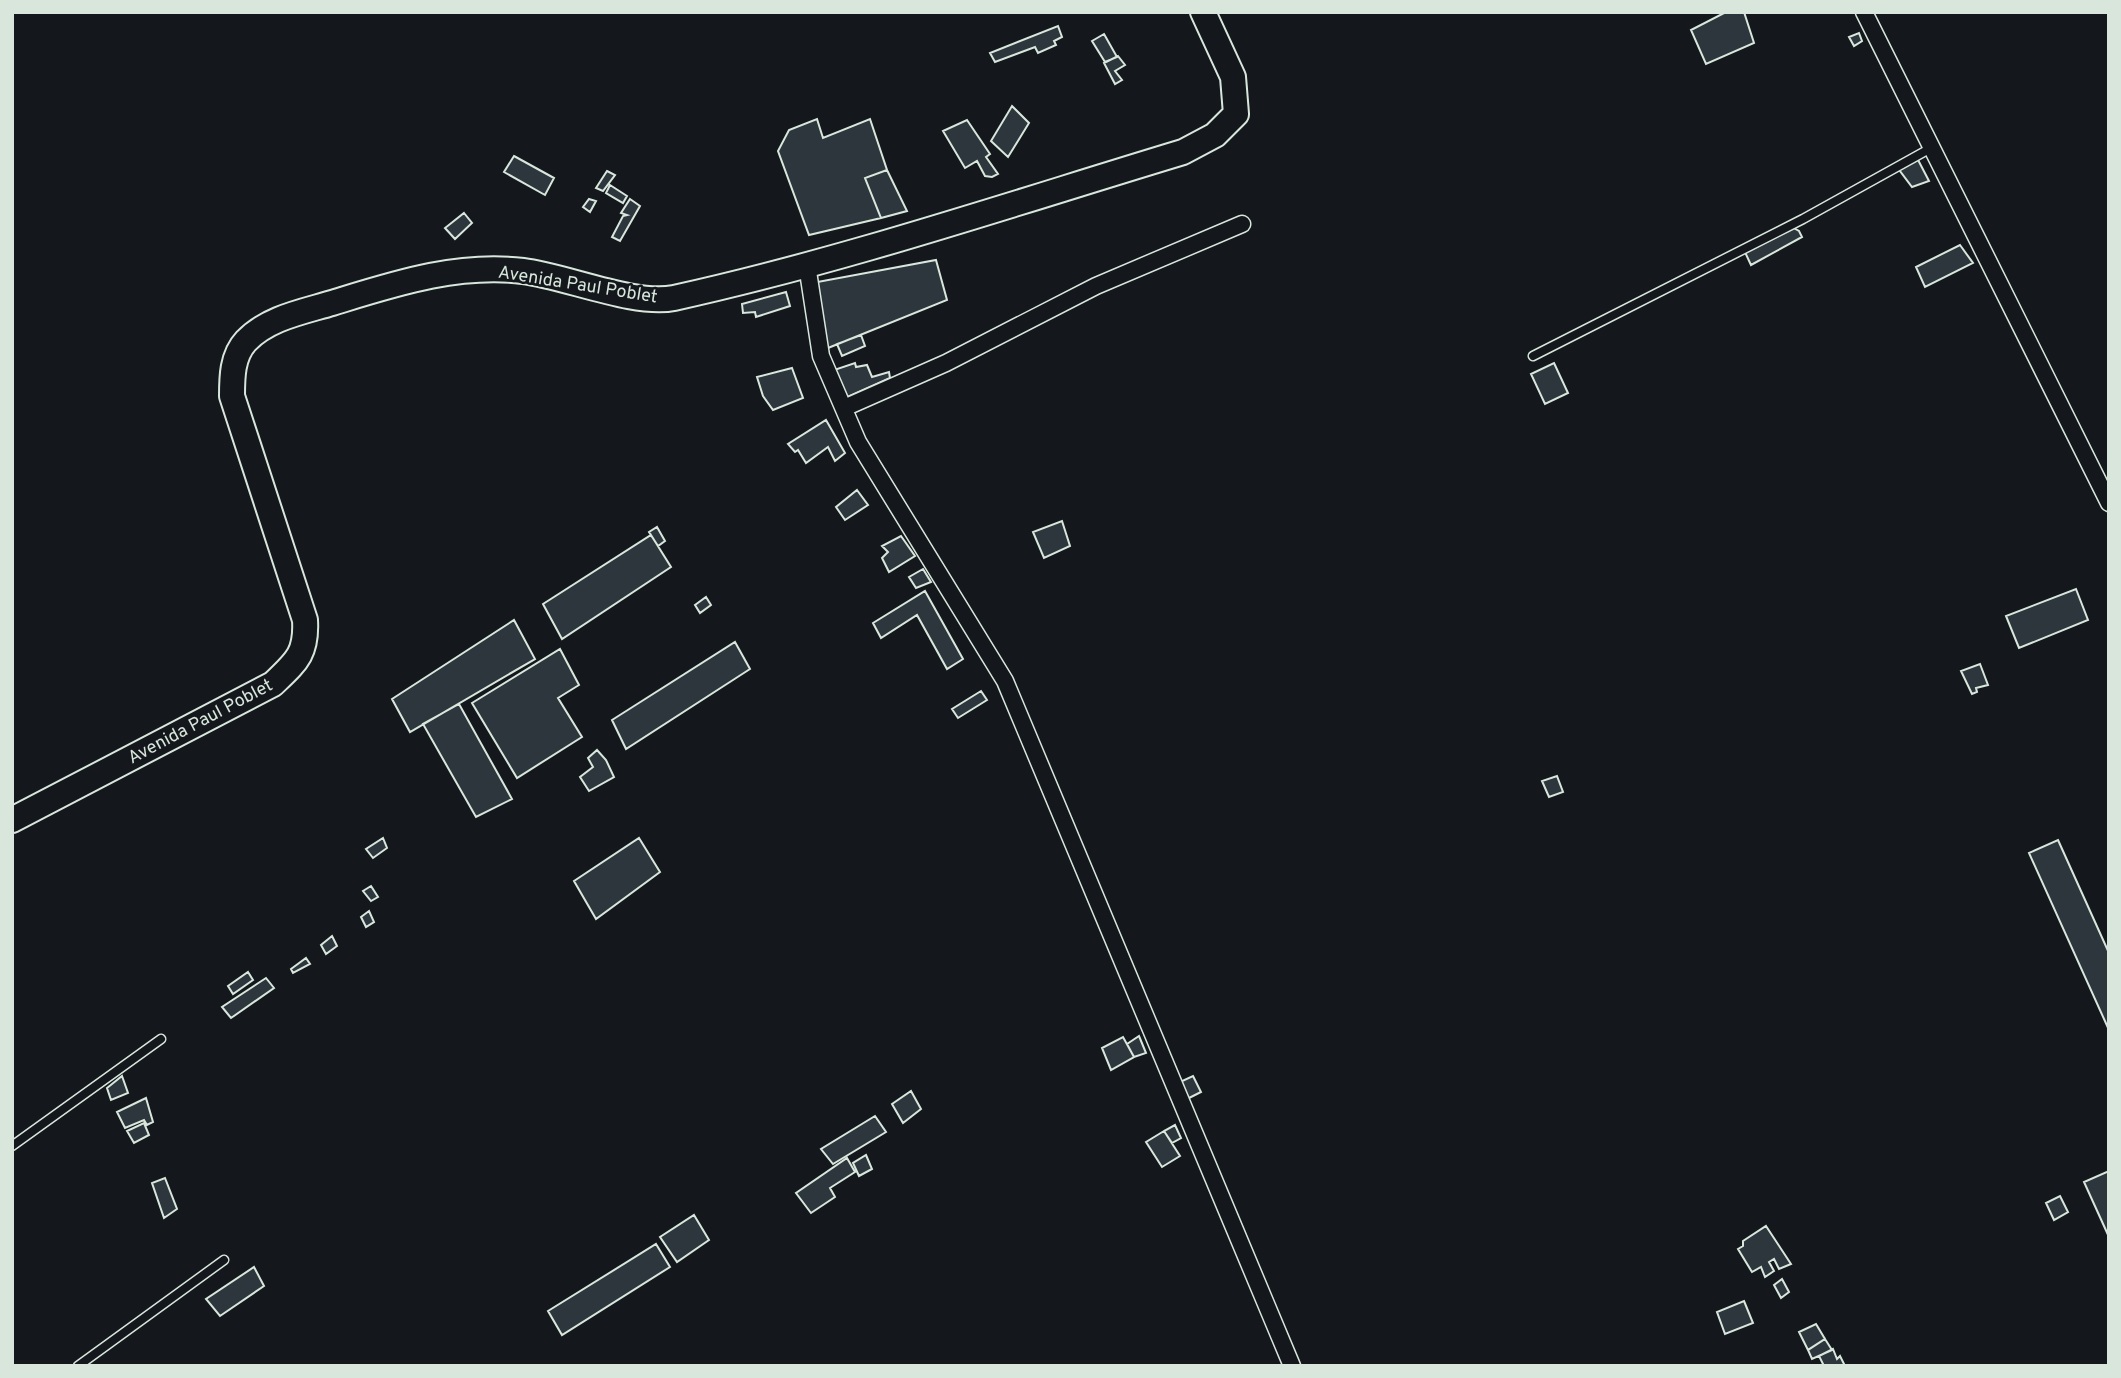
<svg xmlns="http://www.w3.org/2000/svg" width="2121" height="1378" viewBox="0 0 2121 1378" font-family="Overpass,sans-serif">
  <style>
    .building { fill: #2c363c; stroke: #d8e6dc; stroke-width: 2 }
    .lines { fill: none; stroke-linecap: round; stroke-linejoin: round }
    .lane-casing { stroke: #d8e6dc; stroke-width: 11 }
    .street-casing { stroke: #d8e6dc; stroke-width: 19 }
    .primary-casing { stroke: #d8e6dc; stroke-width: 28 }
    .lane { stroke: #14181c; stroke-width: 8 }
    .street { stroke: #14181c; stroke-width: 16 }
    .primary { stroke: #14181c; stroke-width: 24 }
    .labels { text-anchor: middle; stroke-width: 5; stroke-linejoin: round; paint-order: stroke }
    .street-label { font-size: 18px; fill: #d8e6dc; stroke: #14181c }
  </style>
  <rect width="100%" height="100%" fill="#14181c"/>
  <path class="building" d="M1726,12H1744L1754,43L1706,64L1691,30Z
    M1058,26L1062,37L1054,41L1056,45L1038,53L1035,47L995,62L990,53Z
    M1859,33L1862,41L1854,46L1849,37Z
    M1104,34L1117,57L1105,62L1092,41Z
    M1118,56L1125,65L1115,71L1122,80L1115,84L1104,63Z
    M1012,106L1029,123L1008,157L991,141Z
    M817,119L823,138L870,119L887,170L865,178L881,218L809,235L778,151L789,130Z
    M967,120L990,154L986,157L998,174L992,177L985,176L977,161L965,168L943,131Z
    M514,156L554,178L545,195L504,172Z
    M1916,156L1929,181L1912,187L1897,167Z
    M887,170L907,211L881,218L865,178Z
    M607,171L615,175L603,191L596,188Z
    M610,185L627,196L623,203L606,193Z
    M589,199L596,201L590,212L583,207Z
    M630,199L640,206L620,241L612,237L623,216L627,215L621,213Z
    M464,213L472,223L455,239L445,228Z
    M1790,226L1799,231L1802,237L1751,265L1744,250Z
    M1960,245L1973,263L1925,287L1916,267Z
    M936,260L947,300L823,350L812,283Z
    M786,292L790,306L756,317L755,312L743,313L742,304Z
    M861,335L865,346L842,356L837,344Z
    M855,363L856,367L867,365L872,377L889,372L890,378L843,399L831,371Z
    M1554,363L1568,393L1545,404L1531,374Z
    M792,368L803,398L773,410L763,396L757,377Z
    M826,420L845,453L835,461L828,447L806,463L798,450L795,452L788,444Z
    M857,490L868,505L845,520L836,507Z
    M1062,521L1070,546L1044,558L1033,532Z
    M657,527L665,541L658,546L649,532Z
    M651,535L671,567L562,639L543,604Z
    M901,536L915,556L889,572L882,558L888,552L882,546Z
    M923,569L931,582L916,588L909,577Z
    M2076,589L2088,620L2019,648L2006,616Z
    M925,591L963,659L947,669L917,615L881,638L873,623Z
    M706,597L711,605L700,613L695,605Z
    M514,620L535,659L410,732L392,699Z
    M735,642L750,669L626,749L612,720Z
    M560,649L579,685L558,698L582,737L517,778L472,703Z
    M1980,664L1988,685L1976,688L1977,692L1972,694L1961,671Z
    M981,691L987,700L958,718L952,709Z
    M459,704L512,799L476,817L423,724Z
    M597,750L606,760L614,777L589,791L580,777L593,767L588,758Z
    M1557,776L1563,792L1549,797L1542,781Z
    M383,838L387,848L373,858L366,849Z
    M639,838L660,872L596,919L574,881Z
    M2058,840L2109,953V1030L2029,853Z
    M371,886L378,897L371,901L363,891Z
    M369,911L374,922L366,927L361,917Z
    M332,936L337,946L326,954L321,945Z
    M306,958L310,964L293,973L291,969Z
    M248,972L253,980L233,994L228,986Z
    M266,978L274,988L231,1018L222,1007Z
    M1139,1036L1146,1053L1134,1057L1127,1044Z
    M1123,1037L1134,1057L1111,1070L1102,1048Z
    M122,1076L128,1093L111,1100L107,1088Z
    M1193,1076L1201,1092L1187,1099L1180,1082Z
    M911,1091L921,1109L903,1123L892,1104Z
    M146,1098L153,1122L147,1125L144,1120L125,1128L117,1112Z
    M875,1116L886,1132L833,1164L821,1149Z
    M144,1123L149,1135L134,1143L127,1131Z
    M1175,1125L1181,1138L1172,1143L1164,1131Z
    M1164,1131L1180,1156L1162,1167L1146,1142Z
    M866,1155L872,1169L859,1176L853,1163Z
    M847,1158L855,1172L830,1188L835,1197L811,1213L796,1193Z
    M2109,1171V1237L2084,1182Z
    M165,1178L177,1209L164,1218L152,1183Z
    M2060,1196L2068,1212L2054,1220L2046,1203Z
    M694,1215L709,1240L677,1262L660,1237Z
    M1766,1226L1791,1264L1779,1269L1774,1259L1769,1262L1774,1271L1765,1277L1761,1267L1752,1272L1738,1249L1743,1246V1241Z
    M656,1244L670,1267L562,1335L548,1311Z
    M254,1267L264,1286L220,1316L206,1299Z
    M1782,1279L1789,1292L1781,1298L1774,1285Z
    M1744,1301L1753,1323L1725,1334L1717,1312Z
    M1816,1324L1825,1339L1808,1350L1799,1332Z
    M1825,1339L1832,1350L1812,1359L1808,1350Z
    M1833,1349L1837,1359L1840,1356L1845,1366H1824L1819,1356Z"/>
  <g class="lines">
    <g class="lane-casing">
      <path id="lane" d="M1533,356L1803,219L1931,148
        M12,1146L161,1039
        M78,1366L224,1260"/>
    </g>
    <g class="street-casing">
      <path id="street" d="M1864,12L2109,503
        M807,265L821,356L858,442L1005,681L1292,1366
        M844,408L946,363L1096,286L1242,224"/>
    </g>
    <g class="primary-casing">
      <path id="primary" d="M12,820L273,684C296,662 307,654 305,620L232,396C232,378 232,356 246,341C268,318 302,312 332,303C394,284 457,263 523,271C565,276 634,306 674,298C846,260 1014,203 1183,152L1215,135L1236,114L1233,77L1203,12"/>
    </g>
    <use href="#lane" class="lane"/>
    <use href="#street" class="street"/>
    <use href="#primary" class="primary"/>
  </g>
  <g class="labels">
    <g class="street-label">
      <text transform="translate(578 284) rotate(9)" y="6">Avenida Paul Poblet</text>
      <text transform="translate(200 721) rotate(-28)" y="6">Avenida Paul Poblet</text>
    </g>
  </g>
  <rect width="2121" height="1378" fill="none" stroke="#d8e6dc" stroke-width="28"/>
</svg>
